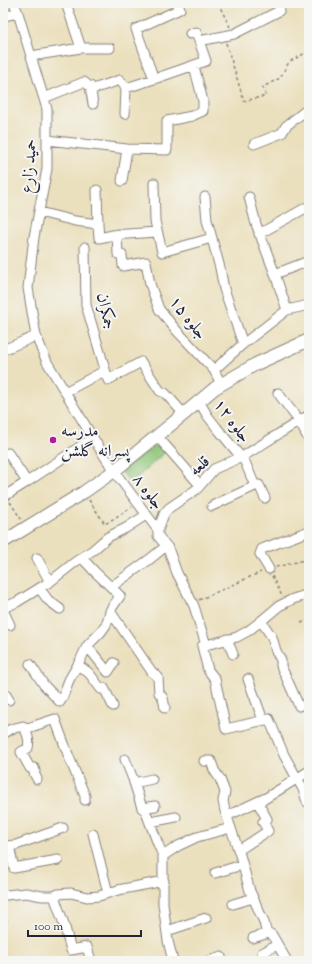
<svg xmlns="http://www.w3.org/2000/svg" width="312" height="964" viewBox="0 0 312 964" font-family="'Sorts Mill Goudy',Amiri,serif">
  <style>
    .green { fill: #8ec679; stroke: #58745a }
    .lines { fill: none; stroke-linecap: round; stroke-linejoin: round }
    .street-casing { stroke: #86817c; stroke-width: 11 }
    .secondary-casing { stroke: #86817c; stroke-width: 14 }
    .path { stroke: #86817c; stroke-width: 1.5; stroke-dasharray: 3 3; stroke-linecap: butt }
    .street { stroke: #fff; stroke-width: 9 }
    .secondary { stroke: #fff; stroke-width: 12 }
    .poi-dot { fill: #b5179e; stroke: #f6f6f2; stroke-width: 1.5 }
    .labels { text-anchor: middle; stroke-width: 4; stroke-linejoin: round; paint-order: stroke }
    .street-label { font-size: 17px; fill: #22223b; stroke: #f6f6f2 }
    .poi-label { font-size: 17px; fill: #22223b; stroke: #f6f6f2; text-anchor: start }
  </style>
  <rect width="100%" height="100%" fill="#f6f6f2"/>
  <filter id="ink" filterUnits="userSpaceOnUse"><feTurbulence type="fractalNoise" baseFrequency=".025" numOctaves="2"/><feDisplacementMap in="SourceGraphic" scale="8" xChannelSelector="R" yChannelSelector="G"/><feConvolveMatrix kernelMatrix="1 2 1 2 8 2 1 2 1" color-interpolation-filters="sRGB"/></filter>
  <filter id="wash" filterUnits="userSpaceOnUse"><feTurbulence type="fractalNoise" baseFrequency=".012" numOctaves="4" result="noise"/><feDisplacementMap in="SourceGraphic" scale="16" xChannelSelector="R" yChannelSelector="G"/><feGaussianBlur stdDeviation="0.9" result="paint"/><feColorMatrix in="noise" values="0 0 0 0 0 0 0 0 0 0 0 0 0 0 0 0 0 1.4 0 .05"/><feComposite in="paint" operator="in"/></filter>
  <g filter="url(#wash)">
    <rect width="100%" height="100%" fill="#ebe0bd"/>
    <path class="green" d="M158,443L166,451L131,483L121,471Z"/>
  </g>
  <g filter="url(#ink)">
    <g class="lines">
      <g class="street-casing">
        <path id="street" d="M14,3L18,13L47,109V169L34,237L28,288L36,336
          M66,3L81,48
          M3,16L18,13
          M199,41L234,34L279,11L281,3
          M31,56L81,48H110
          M154,79L206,61L196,32L190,34
          M90,86L93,104
          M44,98L84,82L93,89L120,80L126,88L154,79L136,29L180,9L176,3
          M125,114L126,88
          M47,140L127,149L167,150V121L192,116L203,111V101L194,66
          M254,144L282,133L286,126L309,108
          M122,181L127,149
          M154,183L155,221L162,252L212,238
          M97,190L98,224
          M205,197L207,220L220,268L224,289L243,344
          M249,197L256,224L275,274L287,310
          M39,212L75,221L98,224L99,238L113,235L157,232
          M117,234L118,254L122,255L123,266L146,262L150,284L159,309L177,331L214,370L221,384
          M259,234L309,206
          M85,247L86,305L107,376
          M275,274L309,261
          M3,350L36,336L47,362L93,438L114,471L158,530
          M214,370L243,344L287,310L309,305
          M65,392L104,371L108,380L141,362L160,391L165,393L184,414
          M278,393L299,421L309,440
          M199,401L207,415L217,428L245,462L255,486L259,485L265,498
          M157,436L200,485
          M8,453L27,482
          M3,497L27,482L93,438
          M212,506L255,486
          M37,558L50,582
          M82,558L95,572L111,587L150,559L166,546
          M269,569L260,554L262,549L309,531
          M40,589L48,600L60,609
          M3,608L17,602L51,581L75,562L93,550L108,537L126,528L146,515
          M3,610L10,625
          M110,611L152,672L158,677L159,693L163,698L165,708
          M261,621L248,631L237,637L202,646L208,670L215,679L226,729L269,719L284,755L303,789L307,802L309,801
          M227,639L233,654
          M206,645L194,606L177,573L168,548L158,536V530L164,514L169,508L197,489L214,469L242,457L309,415
          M87,646L108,672L114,663
          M30,664L44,685L60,702L63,696L69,680L80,661L87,646L101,632L106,625L111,609L120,596L111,587
          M78,665L89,673L101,689L104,688L113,706
          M248,679L263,720
          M3,698L6,695L9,700
          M299,706L286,677L281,666V660L276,651L272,637L261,621L279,606L293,599L309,594
          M25,729L55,719L69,757L85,796V800
          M3,734L11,729L23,726C27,733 30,739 28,748L21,752L30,768H34L35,771L34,773L37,779
          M125,759L133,779L142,808L145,810L158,844L163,856
          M204,761H211L214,770L220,779L225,792L223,801L225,811L240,855L250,891L264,922L266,931L272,935L287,961
          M134,783L152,779
          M142,808L155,806
          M227,816L263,799
          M150,822L176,817
          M93,834L108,893
          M9,846L14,868L58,860
          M3,848L6,846L16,845L63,828
          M242,848L268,831L263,822L267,819L258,803L309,771
          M215,873L242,865
          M3,894L6,895L26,893L42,896H54L58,894L71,893L87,897L99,896L118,890L164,881
          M54,896L64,924L71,950L87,947L91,961
          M233,904L253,898
          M167,931L206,918
          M253,938L269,933
          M262,953L277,945
          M173,961L168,941L163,904V856L178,846L197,837L231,828
          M209,961L221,957L222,961"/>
      </g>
      <g class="secondary-casing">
        <path id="secondary" d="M3,542L84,492L114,471L184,414L215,388L256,364L309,340"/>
      </g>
      <path class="path" d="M218,3L230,27
        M226,43L244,101L266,96L263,87L280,78L289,62L309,51
        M89,500L105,524L132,507
        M10,502L21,519
        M276,567L309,559
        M272,576L282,596
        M199,600L261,572
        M301,623L309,620
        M3,917L5,916L7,920L3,930"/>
      <use href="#street" class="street"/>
      <use href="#secondary" class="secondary"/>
    </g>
  </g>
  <circle class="poi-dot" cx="53" cy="440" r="4"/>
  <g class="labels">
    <g class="street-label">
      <text transform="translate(28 166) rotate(-85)" y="6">حمید زارع</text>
      <text transform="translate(107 311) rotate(78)" y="6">جمکران</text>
      <text transform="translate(189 317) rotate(52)" y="6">جلوه ۱۵</text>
      <text transform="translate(233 420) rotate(53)" y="6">جلوه ۱۲</text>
      <text transform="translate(199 465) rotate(-41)" y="6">قلعه</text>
      <text transform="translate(149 491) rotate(53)" y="6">جلوه ۸</text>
    </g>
    <g class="poi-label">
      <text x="61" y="436">مدرسه<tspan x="61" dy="20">پسرانه گلشن</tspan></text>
    </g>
  </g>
  <rect width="312" height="964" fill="none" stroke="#f6f6f2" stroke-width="16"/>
  <path d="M28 930v6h113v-6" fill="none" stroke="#22223b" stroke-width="2"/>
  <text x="34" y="930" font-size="12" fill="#22223b" stroke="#f6f6f2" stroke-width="3" paint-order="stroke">100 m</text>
</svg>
